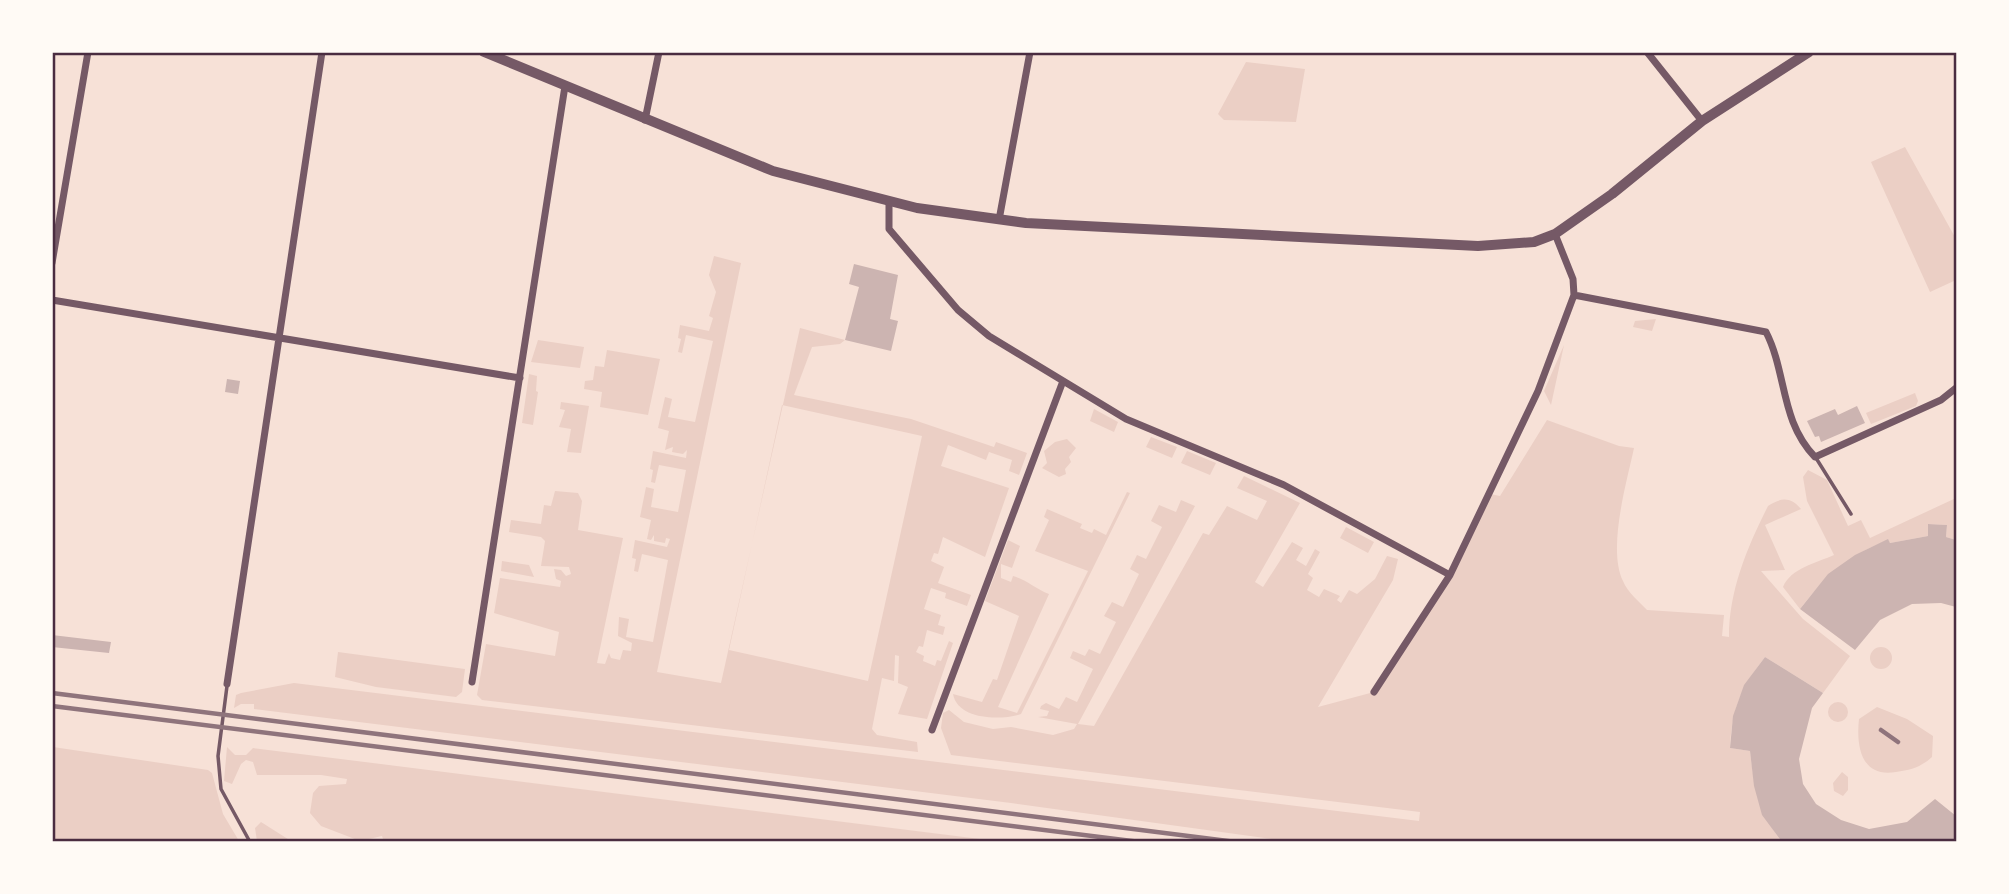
<svg xmlns="http://www.w3.org/2000/svg" width="2009" height="894" viewBox="0 0 2009 894" font-family="'Nunito Sans',sans-serif">
  <style>
    .green { fill: #ebcfc5; fill-rule: evenodd }
    .building { fill: #ccb4b1 }
    .lines { fill: none; stroke-linecap: round; stroke-linejoin: round }
    .service { stroke: #755966; stroke-width: 3.5 }
    .minor { stroke: #755966; stroke-width: 7 }
    .tertiary { stroke: #755966; stroke-width: 10 }
    .rail { stroke: #8f747c; stroke-width: 4.5 }
    .neatline { fill: none; stroke: #4a2c40; stroke-width: 2.5 }
  </style>
  <rect width="100%" height="100%" fill="#f7e1d7"/>
  <path class="green" d="M1246,62L1305,69L1296,122L1224,120L1218,114Z
    M1905,147L1956,239V280L1930,292L1871,162Z
    M714,256L741,263L657,672L721,683L800,328L845,340L840,344L812,347L794,395L911,419L994,447L996,442L1027,453L1019,475L1009,471L1012,460L989,452L986,460L948,445L941,466L1009,488L985,557L943,537L938,554L934,553L931,561L944,567L938,583L971,595L967,606L945,598L946,593L931,588L924,609L941,615L938,625L945,627L943,635L927,630L923,647L919,646L916,652L924,656L923,661L935,666L937,660L941,661L949,641L953,643L927,719L898,714L908,687L898,683L899,656L895,655L894,681L882,678L872,729L877,735L917,742L918,752L482,700L477,695L486,644L555,656L559,632L494,613L500,578L560,587L561,581L556,579L554,569L561,570L566,576L571,574L569,567L541,566L545,541L541,537L509,532L511,520L541,524L544,505L551,506L555,491L578,493L582,501L578,530L623,538L597,663L605,664L609,653L611,658L620,660L623,650L631,651L632,643L618,636L619,617L629,619L626,637L653,642L668,560L642,554L638,572L634,571L636,559L632,558L635,540L667,547L670,539L666,538L665,543L654,541V535L651,540L647,539L651,520L640,517L646,487L654,489L651,507L678,512L686,470L659,465L655,483L651,482L653,470L650,469L653,451L686,458L687,450L683,454L672,452L673,447L665,450L669,431L658,428L665,397L672,399L668,417L695,422L713,341L686,335L682,353L678,352L681,339L678,338L680,325L709,331L713,318L709,316L716,292L709,275ZM782,405L922,436L868,681L729,650Z
    M1656,319L1652,331L1633,327L1635,321Z
    M538,340L584,347L580,368L531,362Z
    M1564,345L1551,405L1544,391Z
    M607,350L660,359L648,415L600,407L602,392L584,389L585,381L593,380L595,366L604,367Z
    M529,374L537,376L536,391L538,392L533,425L522,423Z
    M1915,393L1918,401L1916,406L1871,424L1866,413Z
    M561,402L589,406L581,453L567,452L571,429L559,427L565,410L560,409Z
    M1094,409L1118,422L1114,432L1090,421Z
    M1547,420L1619,446L1634,448C1627,481 1607,549 1623,581C1627,592 1640,602 1647,610L1724,615L1722,636L1729,637C1729,590 1747,548 1768,506C1781,497 1791,497 1801,509L1765,525L1785,570L1761,571L1803,619L1850,656L1823,693L1765,657C1741,688 1732,708 1730,748L1750,751C1755,792 1757,808 1782,842L1287,841L1011,803L254,709V704H241L234,708L236,695L241,693L294,683L1419,821L1420,812L951,755L941,728L943,713L949,710L964,722L993,729L1011,727L1053,735L1074,729L1077,724L1038,717L1047,716L1049,711L1040,709L1041,706L1046,703L1059,709L1066,697L1077,702L1093,669L1070,658L1073,651L1085,656L1089,649L1100,654L1116,622L1104,616L1112,602L1123,607L1139,574L1130,569L1137,555L1146,559L1162,527L1151,521L1159,505L1176,512L1181,500L1195,506L1078,724L1094,726L1203,533L1209,535L1227,506L1257,520L1267,501L1237,488L1244,476L1300,503L1255,582L1263,587L1292,542L1303,548L1296,560L1306,566L1315,549L1320,552L1308,574L1313,578L1307,590L1319,597L1324,589L1340,596L1337,600L1341,603L1349,590L1357,594L1375,579L1387,556L1398,559L1393,580L1318,707L1374,692L1450,575L1490,494L1500,496Z
    M1151,437L1177,447L1172,458L1146,447Z
    M1067,439L1076,448L1069,457L1071,462L1065,469L1066,474L1059,477L1042,468L1047,463L1044,451L1055,442Z
    M1187,451L1216,463L1210,475L1181,463Z
    M1808,470L1827,480L1848,526L1861,520L1870,538L1956,498V540L1946,537L1947,525L1929,524L1928,536L1890,543L1888,540C1849,555 1825,576 1800,609L1783,587C1791,568 1816,563 1834,555L1807,501L1803,477Z
    M1127,492L1130,493L1021,714C1003,720 958,721 953,694L982,702L993,679L997,680L1019,616L985,601L1008,540L1020,546L1012,568L1001,564V578L1011,582L1013,576C1027,580 1036,589 1049,594L998,707L1017,713L1088,571L1035,551L1049,520L1044,517L1047,509L1082,524L1080,528L1092,533L1094,529L1106,535Z
    M1346,527L1374,542L1368,553L1340,538Z
    M502,561L529,565L534,577L501,571Z
    M1870 658a11 11 0 1 1 22 0a11 11 0 1 1-22 0Z
    M338,652L465,669L462,692L456,697L376,687L335,677Z
    M1828 712a10 10 0 1 1 20 0a10 10 0 1 1-20 0Z
    M1877,707L1907,719L1933,736L1932,757C1921,767 1911,770 1896,772C1861,778 1856,746 1859,719Z
    M53,747L208,770L212,773L223,814L239,841H53Z
    M227,747L235,755H246L253,748L996,841L384,842L382,836L360,841L321,826L310,813L313,793L319,786L346,784L347,779L321,775H257L253,762L246,760L241,764L232,784L224,781Z
    M1842,772L1848,777V790L1843,796L1834,791L1833,783Z
    M261,822L291,841H257L255,828Z"/>
  <path class="building" d="M854,264L898,275L890,319L898,321L891,351L845,340L859,287L849,284Z
    M227,379L240,381L238,394L225,392Z
    M1857,406L1865,423L1821,442L1819,436L1815,437L1807,421L1835,409L1838,415Z
    M1928,524L1947,525L1946,537L1956,540V607L1941,603L1912,604L1880,620L1855,650L1800,609L1828,574L1855,555L1888,539L1890,543L1928,536Z
    M52,635L111,642L109,653L52,647Z
    M1765,657L1823,693L1812,708L1799,759L1803,784L1816,804L1841,820L1869,829L1907,822L1935,799L1956,816V842H1782L1762,815L1754,786L1750,751L1730,748L1733,716L1744,685Z"/>
  <g class="lines">
    <path class="service" d="M1816,458L1851,514
      M227,686L218,756L221,789L250,842"/>
    <path class="minor" d="M1647,52L1702,121
      M645,120L659,52
      M889,202V229L958,310L989,336L1126,419L1284,485L1450,575
      M999,220L1030,52
      M52,263L88,52
      M1574,295L1766,332C1787,373 1780,421 1815,457L1941,400L1956,388
      M52,300L520,378
      M472,682L565,86
      M227,684L322,52
      M1374,692L1450,575L1538,391L1574,295L1573,279L1555,234
      M932,730L1063,381"/>
    <path class="tertiary" d="M484,52L773,171L917,208L1026,223L1478,246L1534,242L1555,234L1612,194L1702,121L1809,52"/>
    <path class="rail" d="M52,693L1236,842
      M52,706L1140,842
      M1881,730L1898,742"/>
  </g>
  <rect width="2009" height="894" fill="none" stroke="#fffaf5" stroke-width="108"/>
  <rect x="54" y="54" width="1901" height="786" class="neatline"/>
</svg>
